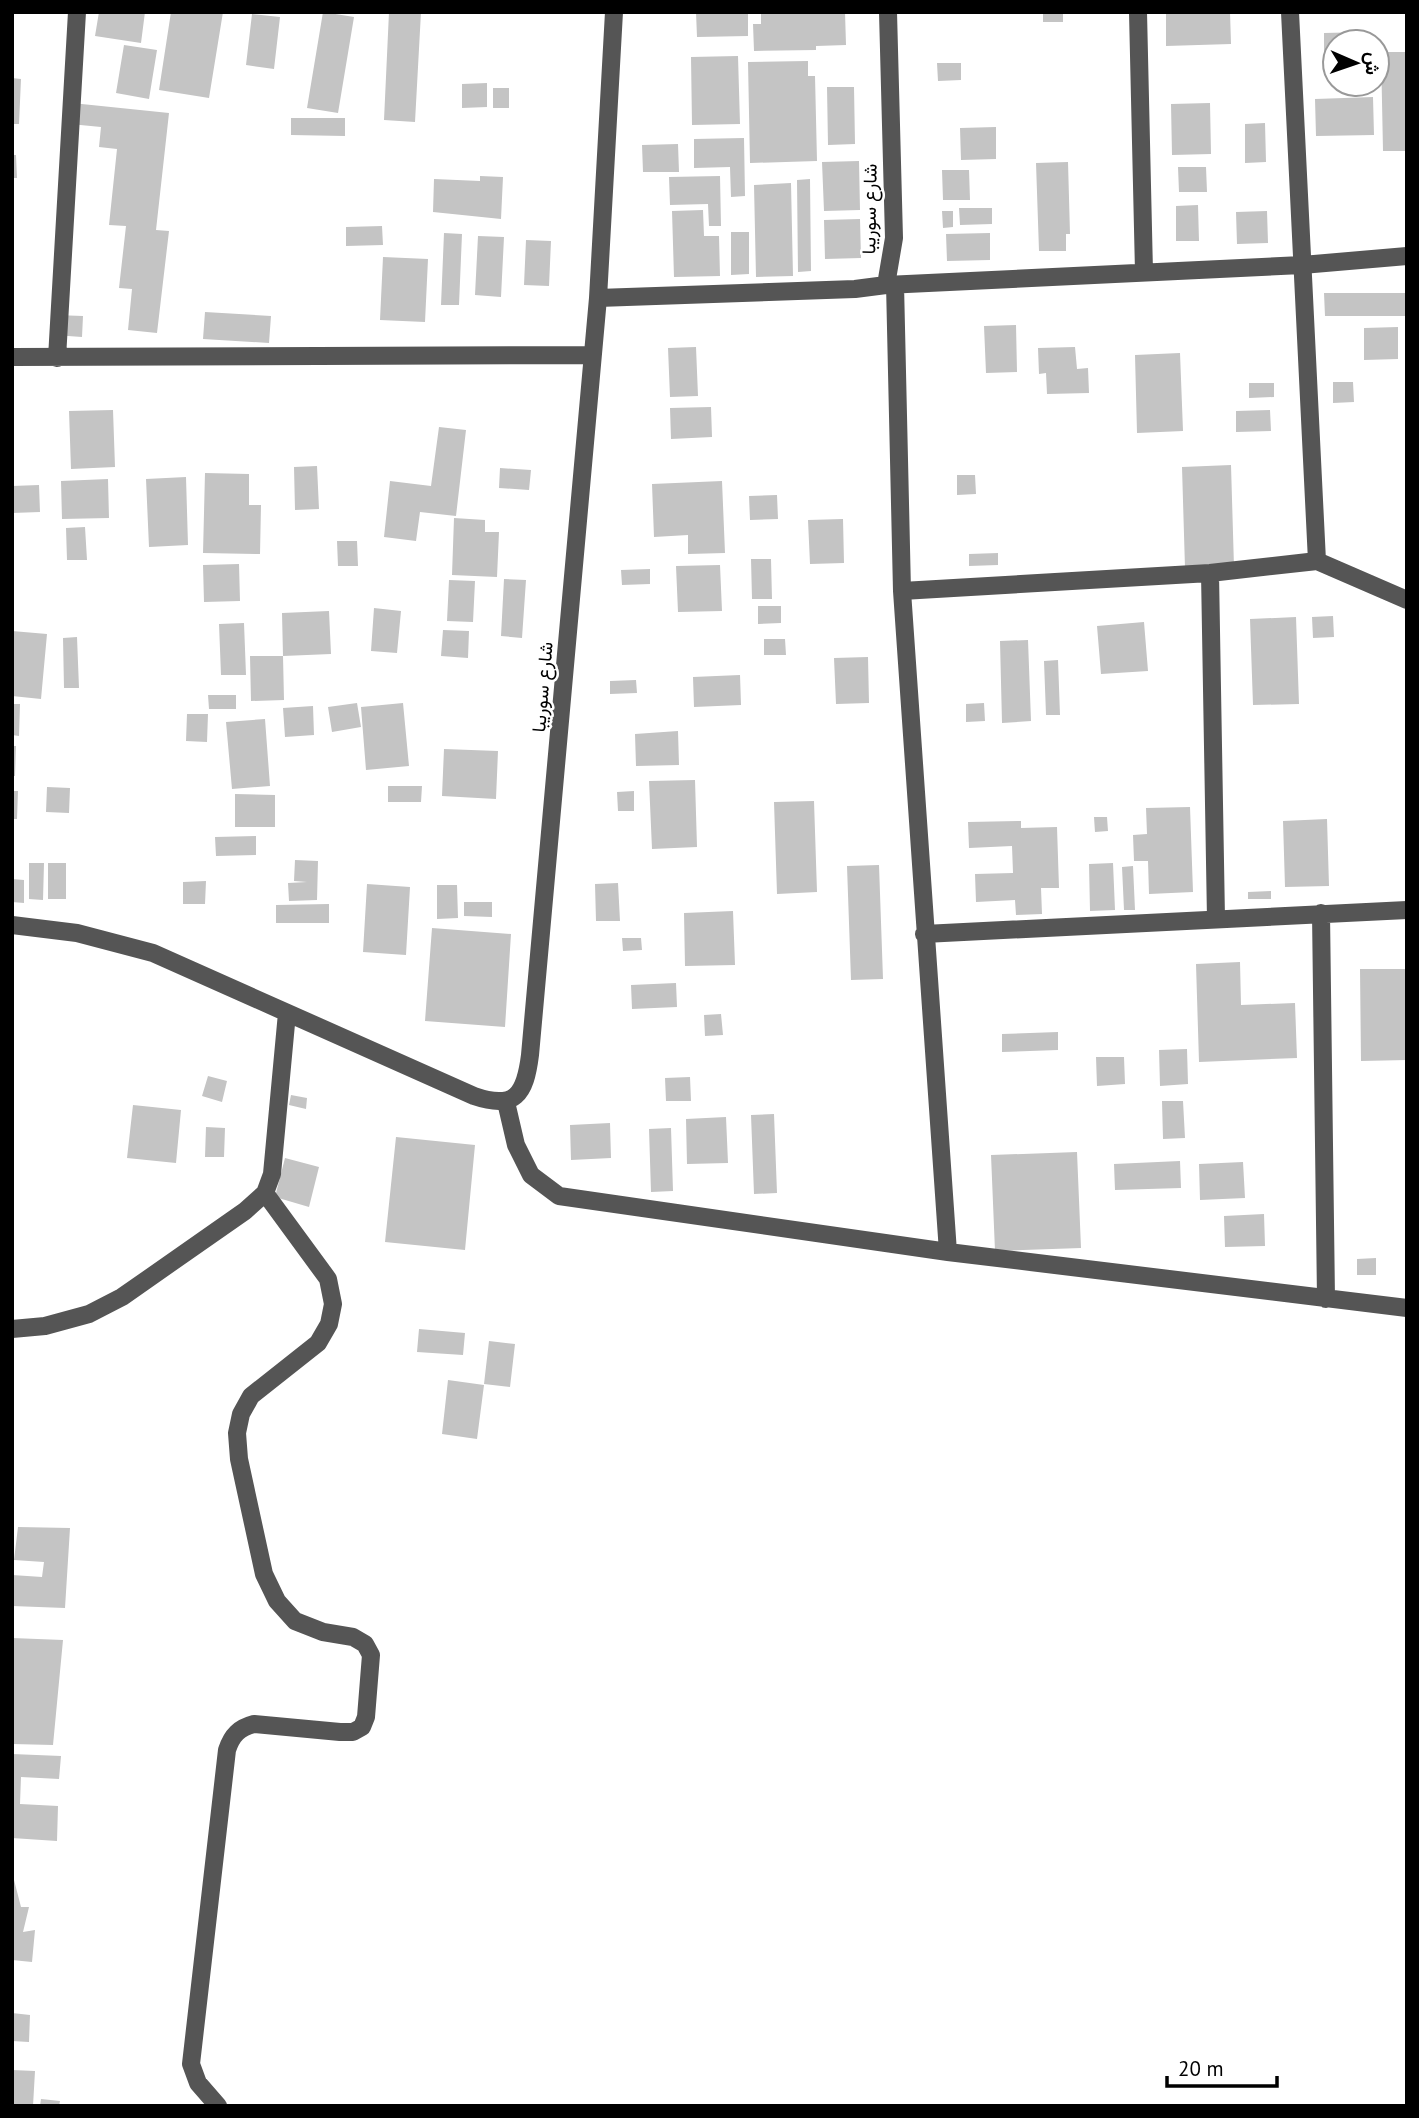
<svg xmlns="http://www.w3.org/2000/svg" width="1419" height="2118" viewBox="0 0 1419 2118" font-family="'PT Sans',Vazirmatn,sans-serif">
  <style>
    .building { fill: #c4c4c4 }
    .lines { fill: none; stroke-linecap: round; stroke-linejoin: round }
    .minor { stroke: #555; stroke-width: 18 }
    .labels { text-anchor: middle; stroke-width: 5; stroke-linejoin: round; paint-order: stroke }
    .street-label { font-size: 19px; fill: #000; stroke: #fff }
  </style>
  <rect width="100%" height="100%" fill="#fff"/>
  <path class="building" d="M99,12H145L141,43L95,36Z
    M171,12H223L209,98L159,90Z
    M323,12L354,17L338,113L307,108Z
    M389,12H421L415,122L384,120Z
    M696,12H748V36L697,37Z
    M761,12H845L846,45L816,46V50L754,51L753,24H761Z
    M1043,12H1063V22H1043Z
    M1166,12H1230L1231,44L1166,46Z
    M252,14L280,17L274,69L246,65Z
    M1365,32V42H1335V59H1324V33Z
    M124,45L157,50L149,99L116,93Z
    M1381,52H1407V151H1383Z
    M738,56L740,124L692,125L691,57Z
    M808,61V76H815L817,161L750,163L748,62Z
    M937,63H961V80L938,81Z
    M12,78L21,79L19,124H12Z
    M487,83V107L462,108V84Z
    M827,87H854L855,144L828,145Z
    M493,88H509V108H493Z
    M1373,97L1374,135L1316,136L1315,99Z
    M72,103L169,113L156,230L169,231L157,333L128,330L132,289L119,288L126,226L109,225L117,149L99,147L101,127L70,124Z
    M1210,103L1211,154L1172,155L1171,104Z
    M291,118H345V136L291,135Z
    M1265,123L1266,162L1245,163V124Z
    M996,127V159L961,160L960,128Z
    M744,138L745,196L731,197L730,167L694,168V139Z
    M678,144L679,172H643L642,145Z
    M12,155H16L17,178H12Z
    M859,161L860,210L824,211L822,162Z
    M1068,162L1070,234H1066V251H1039L1036,163Z
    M1178,167H1206L1207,192H1179Z
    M942,170H969L970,200H943Z
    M480,176L503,177L501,219L433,212L434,179L480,181Z
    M720,176L721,226H709L708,204L670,205L669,177Z
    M810,179L811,271L798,272L797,180Z
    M791,183L793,276L756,277L754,185Z
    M1198,205L1199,241H1176V206Z
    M959,208H992V224L960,225Z
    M703,210L704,236H719L720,276L674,277L672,211Z
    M942,211H953V227L943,228Z
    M1267,211L1268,243L1237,244L1236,212Z
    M860,219L861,258L825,259L824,220Z
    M382,226L383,245L346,246V227Z
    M731,232H749V274L731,275Z
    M444,233L462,234L459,305H441Z
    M990,233V260L947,261L946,234Z
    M478,236L504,237L501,297L475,295Z
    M526,240L551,241L549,286L524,285Z
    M383,257L428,259L425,322L380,320Z
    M1324,293H1407V316H1325Z
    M205,312L271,316L269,343L203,339Z
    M55,315L83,316L82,337L54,335Z
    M1016,325L1017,372L986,373L984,326Z
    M1398,327V359L1364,360V328Z
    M696,347L698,396L670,397L668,348Z
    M1075,347L1077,369L1088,368L1089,393L1047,394L1046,373L1039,374L1038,348Z
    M1180,353L1183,431L1137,433L1135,355Z
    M1333,382H1353L1354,402L1333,403Z
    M1249,383H1274V397L1249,398Z
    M711,407L712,437L671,439L670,408Z
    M113,410L115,467L71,469L69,411Z
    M1270,410L1271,431L1236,432V411Z
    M439,427L466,430L456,516L420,512L416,541L384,537L390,481L431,486Z
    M1231,465L1234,567L1185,568L1182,467Z
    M317,466L319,509L295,510L294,467Z
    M500,468L531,470L529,490L499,488Z
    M205,473L249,474V505H261L260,554L203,553Z
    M957,475H975L976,494L957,495Z
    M186,477L188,545L149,547L146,479Z
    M108,479L109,518L62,519L61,481Z
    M722,481L725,553L688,554V535L654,537L652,484Z
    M39,485L40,512L12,513V486Z
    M777,495L778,519L750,520L749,496Z
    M454,518L485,520V532H499L497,577L452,575Z
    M843,519L844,563L810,564L808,520Z
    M85,527L87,560H67L66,528Z
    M337,541H357L358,566H338Z
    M998,553V565L969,566V554Z
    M751,559H771L772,599H752Z
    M239,564L240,601L204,602L203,565Z
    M720,565L722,611L678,612L676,566Z
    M650,569V584L622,585L621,570Z
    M504,579L526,580L522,638L501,636Z
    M449,580L475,581L473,622L447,621Z
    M758,606H781V623L758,624Z
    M374,608L401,611L397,653L371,651Z
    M329,611L331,654L283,656L282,613Z
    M1333,616L1334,637L1313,638L1312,617Z
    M1296,617L1299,704L1253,705L1250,619Z
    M1144,622L1148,671L1101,674L1097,626Z
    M244,623L246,675H221L219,624Z
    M443,630L469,631L468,658L441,656Z
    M12,631L47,634L41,699L12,696Z
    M77,637L79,688H64L63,638Z
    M764,639H785L786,655H764Z
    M1028,640L1031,721L1002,723L1000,641Z
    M250,656H283L284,700L251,701Z
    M868,657L869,703L836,704L834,658Z
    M1058,660L1060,715H1046L1044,661Z
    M740,675L741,705L694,707L693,677Z
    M636,680L637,693L610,694V681Z
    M208,695H236V709H209Z
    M357,703L361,727L332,732L328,707Z
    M403,703L409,766L366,770L361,707Z
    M984,703L985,721L966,722V704Z
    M12,704H20L19,736L12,735Z
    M313,706L314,735L285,737L283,708Z
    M187,714H208L207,742L186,741Z
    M265,719L270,786L232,789L226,722Z
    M678,731L679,765L636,766L635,734Z
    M12,746H16L15,776H12Z
    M444,749L498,751L496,799L442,796Z
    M695,780L697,847L652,849L649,781Z
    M388,786H422L421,802H388Z
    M47,787L70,788L69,813L46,812Z
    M12,791H18L17,819H12Z
    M634,791V811H618L617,792Z
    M235,794L275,795V827H235Z
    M814,801L817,892L777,894L774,802Z
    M1190,807L1193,892L1149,894L1148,861H1134L1133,835L1147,834L1146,808Z
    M1094,817H1107L1108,831L1095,832Z
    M1327,819L1329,886L1285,887L1283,821Z
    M1021,821V828L1057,827L1059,888H1041L1042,914L1016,915L1015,900L976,902L975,874L1013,873L1012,846L969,848L968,822Z
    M256,836V855L216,856L215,837Z
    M295,860L318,861L317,900L289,901L288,883L307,882L294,881Z
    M29,863H44L43,900L29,899Z
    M48,863H66V899H48Z
    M1113,863L1115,910L1090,911L1089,864Z
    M879,865L883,979L851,980L847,866Z
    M1133,866L1135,910H1124L1122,867Z
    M12,879L24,880V903L12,902Z
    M206,881L205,904H183V882Z
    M618,883L620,921H596L595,884Z
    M367,884L410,887L406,955L363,952Z
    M437,885H457L458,918L437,919Z
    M1271,891V899H1248V892Z
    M464,902H492V917L464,916Z
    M329,904V923H276V905Z
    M733,911L735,965L685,966L684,913Z
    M432,928L511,934L505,1027L425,1021Z
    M622,938H641L642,950L623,951Z
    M1240,962L1241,1005L1295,1003L1297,1058L1199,1062L1196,964Z
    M1360,969H1407V1060L1361,1061Z
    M676,983L677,1007L632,1009L631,985Z
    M721,1014L723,1035L705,1036L704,1015Z
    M1058,1032V1050L1002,1052V1034Z
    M1187,1049L1188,1084L1160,1086L1159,1050Z
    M1096,1057H1124L1125,1084L1097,1086Z
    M208,1076L227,1081L222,1102L202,1096Z
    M690,1077L691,1101H666L665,1078Z
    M291,1095L307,1098L306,1109L289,1105Z
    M1162,1101H1183L1185,1138L1163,1139Z
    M133,1105L181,1110L176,1163L127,1158Z
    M774,1114L777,1193L754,1194L751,1115Z
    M726,1117L728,1163L687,1164L686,1119Z
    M610,1123L611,1158L571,1160L570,1125Z
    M206,1127L225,1128L224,1157H205Z
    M671,1128L673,1191L651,1192L649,1129Z
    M396,1137L475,1145L465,1250L385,1242Z
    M1077,1152L1081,1248L995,1251L991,1155Z
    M285,1158L319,1167L309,1207L275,1197Z
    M1180,1161L1181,1188L1115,1190L1114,1164Z
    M1243,1162L1245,1198L1200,1200L1199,1164Z
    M1264,1214L1265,1246L1225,1247L1224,1216Z
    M1376,1258V1275H1357V1259Z
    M419,1329L465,1333L463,1355L417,1352Z
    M489,1341L515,1344L510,1387L484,1384Z
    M448,1380L484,1385L477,1439L442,1434Z
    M18,1527L70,1528L65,1608L12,1606V1575L42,1577L44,1562L14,1560Z
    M12,1638L63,1640L53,1745L12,1744Z
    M12,1754L61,1756L59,1779L21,1777L20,1804L58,1806L57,1841L12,1838Z
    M13,1876L21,1907H29L23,1932L35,1930L32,1962L12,1960Z
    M12,2013L30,2015L29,2042L12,2041Z
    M12,2070L35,2071L33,2106H12Z
    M41,2099L60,2101L59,2106H40Z"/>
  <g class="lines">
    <path class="minor" d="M1138,12L1144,272
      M1290,12L1317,561
      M895,284L902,591L948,1252
      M886,285L1302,265L1407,256
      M598,298L614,12
      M12,357L592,355
      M57,358L77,12
      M1210,573L1216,919
      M902,591L1210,573L1317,561L1407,600
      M1321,913L1326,1299
      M12,925L77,933L153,953L474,1096C515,1110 525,1095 530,1055L598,298L855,289L886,285L894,238L888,12
      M924,934L1407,910
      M506,1102L516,1145L531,1175L559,1196L948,1252L1407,1308
      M12,1329L45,1326L89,1314L122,1297L245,1211L265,1193L272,1174L287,1013
      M218,2106L198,2083L191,2064L227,1750C232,1735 239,1728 254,1724L340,1732H353L362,1727L366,1717L371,1655L365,1644L353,1637L323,1632L295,1621L277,1601L264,1574L239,1459L237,1433L241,1414L251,1396L318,1343L329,1324L333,1304L328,1279L265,1193"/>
  </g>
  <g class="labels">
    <g class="street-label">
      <text transform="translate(869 209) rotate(-89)" y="7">شارع سوريبا</text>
      <text transform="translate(542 687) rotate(-85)" y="7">شارع سوريبا</text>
    </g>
  </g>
  <rect width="1419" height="2118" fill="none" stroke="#000000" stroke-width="28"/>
  <g transform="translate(1356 63) rotate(92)"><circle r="33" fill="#ffffff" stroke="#999999" stroke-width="2"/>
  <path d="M0-5L12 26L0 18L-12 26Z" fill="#000000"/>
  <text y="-10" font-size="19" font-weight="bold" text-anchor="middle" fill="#000000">ش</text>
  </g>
  <path d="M1167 2076v10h110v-10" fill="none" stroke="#000000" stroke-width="3.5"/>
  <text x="1178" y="2076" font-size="21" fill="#000000" stroke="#ffffff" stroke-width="5" paint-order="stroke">20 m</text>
</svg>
